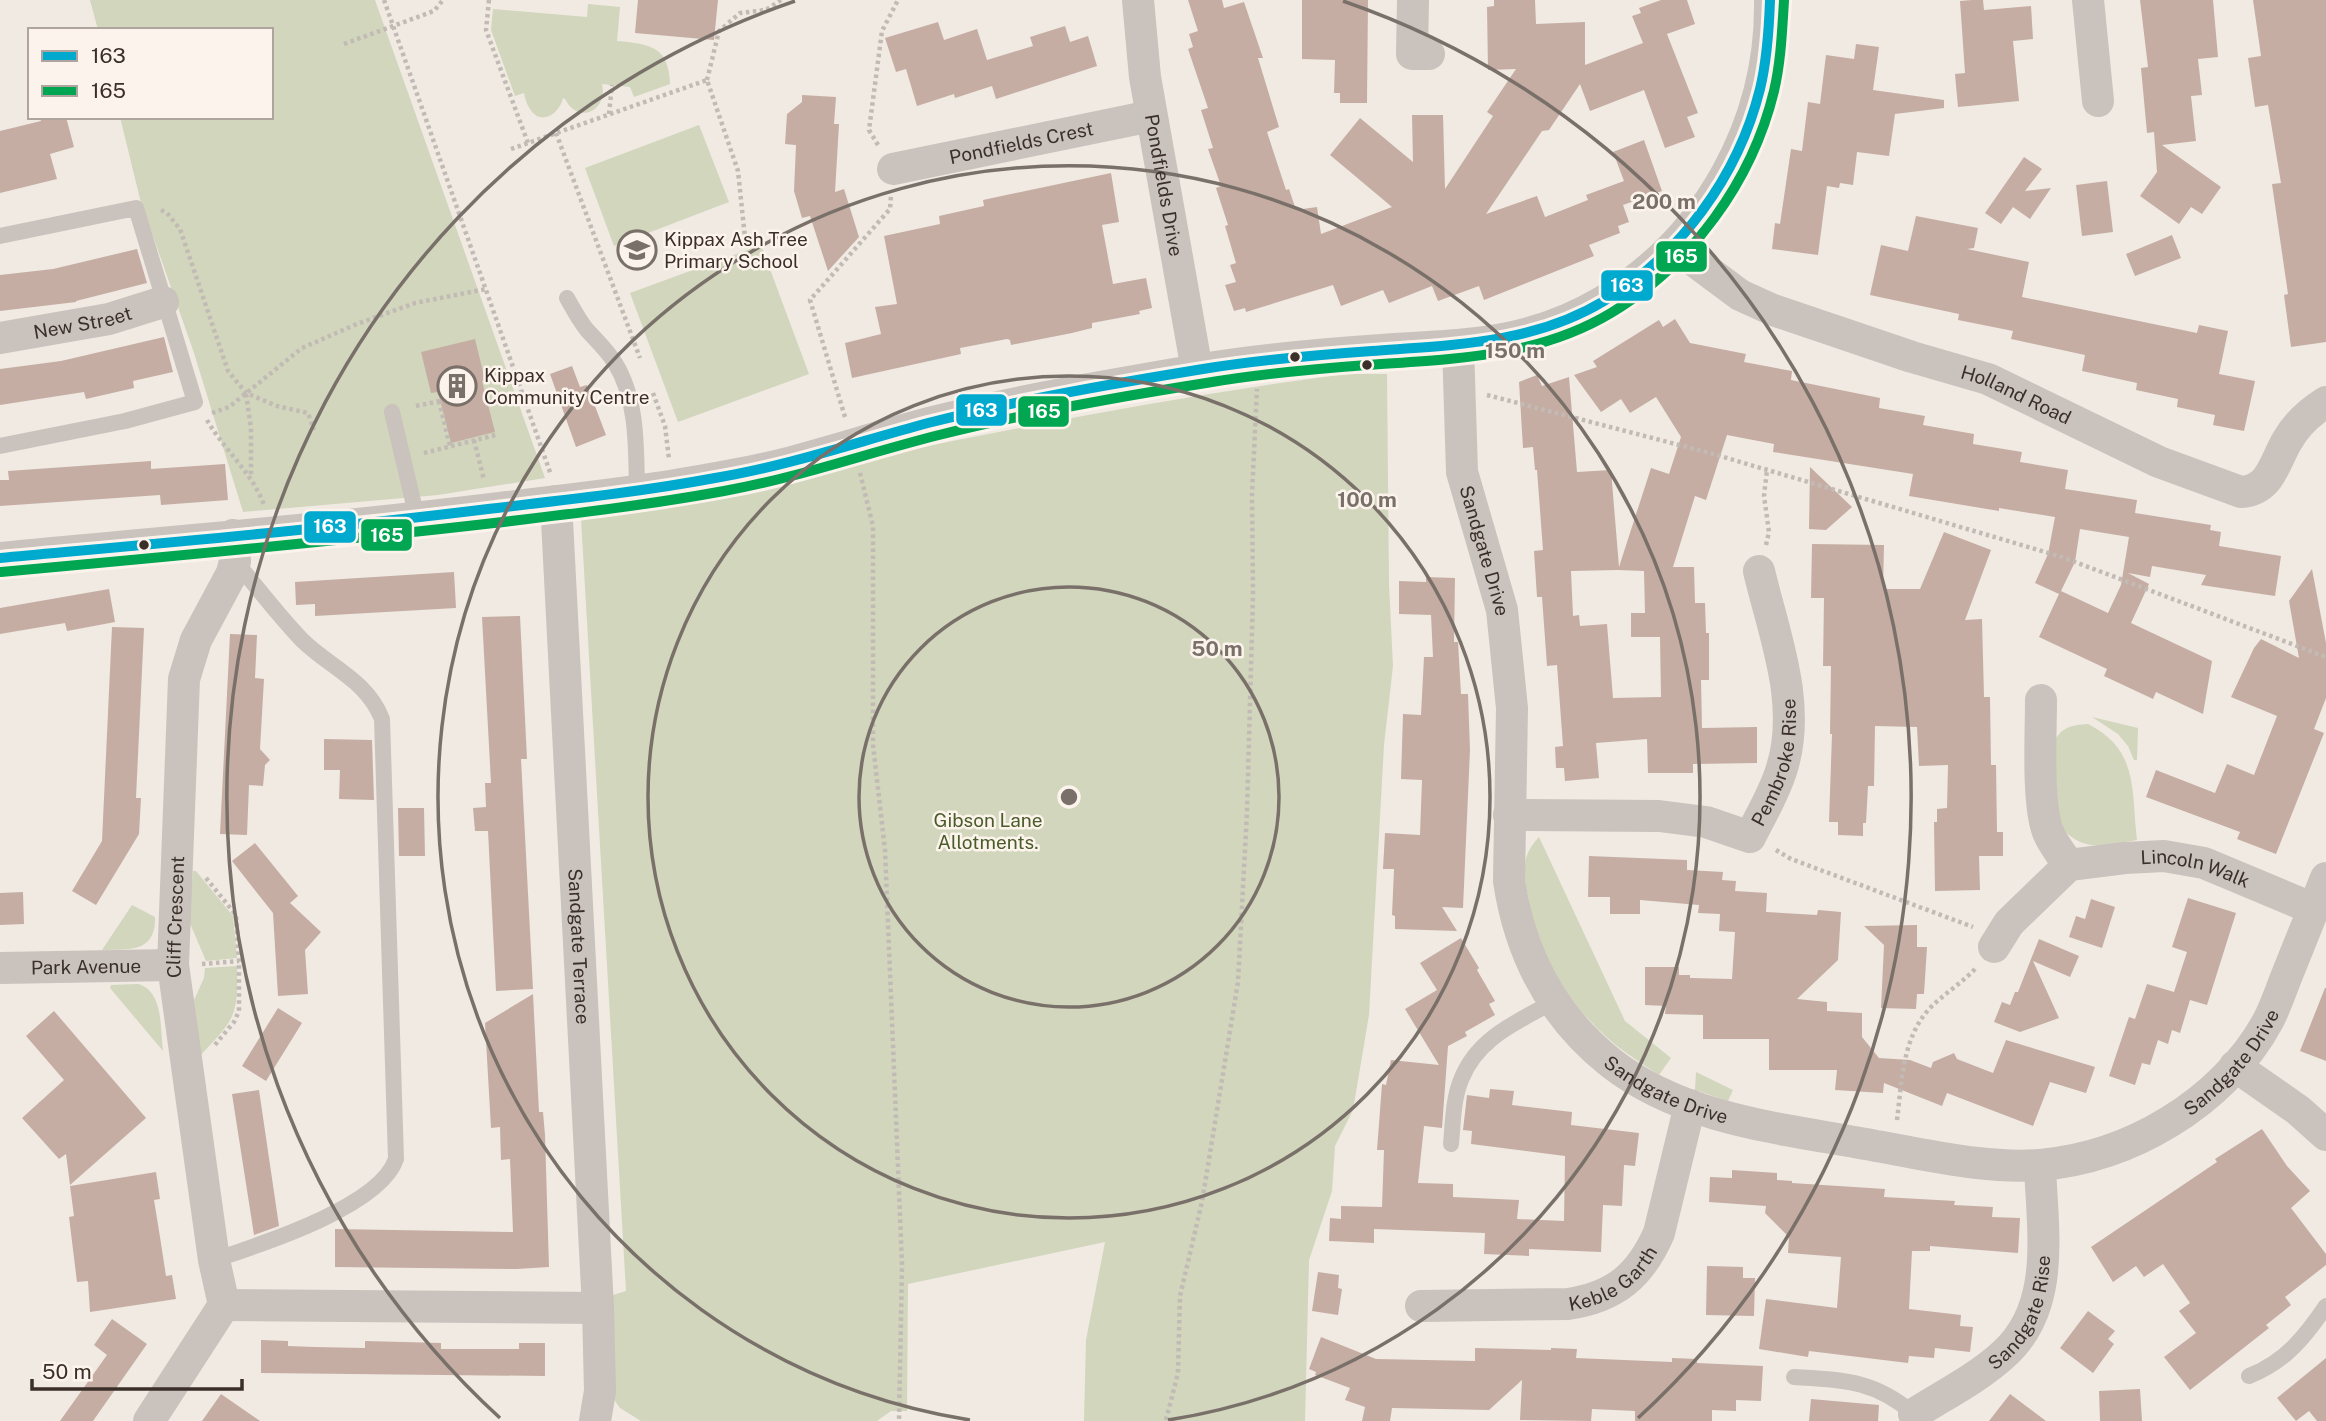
<svg xmlns="http://www.w3.org/2000/svg" width="2326" height="1421" viewBox="0 0 2326 1421" font-family="'Public Sans',sans-serif">
  <style>
    .green { fill: #d1d6bc }
    .building { fill: #c5ada3; fill-rule: evenodd }
    .lines { fill: none; stroke-linecap: round; stroke-linejoin: round }
    .path { stroke: #c2bbb5; stroke-width: 4.5; stroke-dasharray: 3.5 3.5; stroke-linecap: butt }
    .lane { stroke: #cac2bc; stroke-width: 16 }
    .street { stroke: #cac2bc; stroke-width: 32 }
    .bus-1-casing { stroke: #fcf4ec; stroke-width: 16 }
    .bus-2-casing { stroke: #fcf4ec; stroke-width: 16 }
    .bus-1 { stroke: #00a9ce; stroke-width: 10 }
    .bus-2 { stroke: #00a651; stroke-width: 10 }
    .ring { fill: none; stroke: #7a706a; stroke-width: 3.5 }
    .bus-dot { fill: #3b2f29; stroke: #fcf4ec; stroke-width: 2.5 }
    .labels { text-anchor: middle; stroke-width: 5; stroke-linejoin: round; paint-order: stroke }
    .street-label { font-size: 19px; fill: #3b2f29; stroke: #fcf4ec }
    .poi-label { font-size: 19px; fill: #3b2f29; stroke: #fcf4ec; text-anchor: start }
    .park-label { font-size: 19px; fill: #4a5c2a; stroke: #fcf4ec }
    .centre { fill: #7a706a; stroke: #fcf4ec; stroke-width: 3.5 }
    .ring-label { font-size: 21px; text-anchor: middle; font-weight: bold; fill: #7a706a; stroke: #fcf4ec; stroke-width: 5; stroke-linejoin: round; paint-order: stroke }
    .line-badge { stroke: #fcf4ec; stroke-width: 2.5 }
    .badge-label { font-size: 19px; text-anchor: middle; font-weight: bold; fill: #fff }
  </style>
  <rect width="100%" height="100%" fill="#f0eae3"/>
  <path class="green" d="M90,0H375L545,478L438,495L243,512L194,353L140,199L120,117H271V30H98Z
    M588,4L620,7L617,41C648,44 669,45 670,84L634,97L630,87L602,84C608,111 578,125 565,99L563,98C560,113 541,127 530,109C527,105 525,98 524,93L515,96L491,30L493,9L587,17Z
    M699,125L729,202L614,246L585,168Z
    M761,245L809,374L678,422L630,293Z
    M1345,374H1387L1389,585L1393,666L1384,745L1369,1015L1353,1110L1335,1146L1332,1191L1309,1260L1305,1421H1084L1086,1340L1105,1242L908,1284L907,1411H891L877,1421H641L620,1408L613,1398L608,1310L613,1295L626,1291L581,519C835,466 1088,408 1345,374Z
    M2092,717L2138,728L2137,760H2134L2128,746L2118,734Z
    M2088,724C2139,750 2131,789 2137,840C2105,845 2084,854 2060,826L2053,744C2061,727 2071,725 2088,724Z
    M1539,837L1625,1021L1671,1058L1659,1075C1643,1064 1626,1054 1611,1041C1568,1004 1537,953 1528,896C1523,872 1521,856 1539,837Z
    M193,871H196L233,916L237,958L206,961L189,921Z
    M132,905L155,917C156,953 129,949 102,950Z
    M237,966C238,1018 235,1018 200,1056L194,1000L204,978L205,968Z
    M138,984C164,991 160,1029 163,1051L110,988L111,985Z
    M1696,1072L1733,1090L1728,1101L1695,1090Z"/>
  <path class="building" d="M638,0H718L714,40L635,33Z
    M1188,0H1222L1224,8L1244,2L1263,58H1258L1279,127L1267,132L1286,190L1289,189L1296,210L1317,207L1321,234L1392,207L1330,155L1360,118L1413,162L1412,115H1443L1445,189L1493,116L1487,112L1516,69L1488,70L1487,7L1494,6V0H1535L1536,24L1585,22V65L1643,43L1632,16L1641,13L1639,8L1661,0H1687L1695,24L1667,34L1698,113L1687,117L1695,137L1665,148L1644,90L1590,111L1580,84L1549,130L1542,131L1486,214L1537,196L1545,217L1588,200L1586,195L1624,181L1613,152L1644,140L1662,191L1623,205L1629,222L1618,226L1620,233L1589,245L1594,256L1484,300L1479,286L1438,301L1432,286L1389,303L1383,290L1341,306L1333,285L1246,312L1245,308L1234,311L1225,285L1236,282L1230,265L1236,263L1225,226L1228,225L1216,188L1221,186L1208,149L1213,148L1201,110L1208,108L1188,49L1193,47L1189,34L1198,31Z
    M1302,0H1368L1367,103H1340V93H1334L1335,60L1302,59Z
    M1972,0H1983L1984,10L2031,6L2033,39L2013,41L2019,101L1958,107L1955,74L1965,73L1960,1Z
    M2140,0H2213L2218,57L2198,59L2202,95L2191,96L2196,141L2162,145L2221,187L2202,214L2191,207L2179,224L2140,196L2157,172L2154,132L2147,133L2141,68L2148,67Z
    M2253,0H2326V342L2291,347L2284,295L2288,294L2272,184L2281,183L2268,105L2255,107L2248,58L2261,56Z
    M938,22L944,40L977,29L987,60L1033,46L1030,37L1065,26L1070,42L1088,36L1097,66L996,99L992,86L955,98L954,94L917,106L906,69L896,72L885,38Z
    M1856,44L1879,47L1873,90L1944,100V108L1895,114L1889,156L1857,152L1853,185L1840,183L1839,188L1827,186L1818,255L1772,249L1775,223L1780,224L1791,149L1802,151L1808,102L1820,104L1826,55L1854,59Z
    M802,95L836,97L834,124H839L835,192L844,189L859,237L828,271L810,216L802,218L794,191L796,145L785,144L787,114L802,102Z
    M40,117H66L74,147L50,154L57,179L0,193V131L41,121Z
    M2024,157L2042,169L2025,191L2051,188L2030,219L2013,207L2001,224L1985,213Z
    M1111,173L1119,222L1102,225L1113,284L1146,278L1152,308L1139,311L1140,314L1092,323V328L1072,333L1011,345L1010,340L1007,339L960,348L961,354L852,378L845,343L881,334L875,307L897,304L884,236L940,224L939,216L984,206L983,200Z
    M2107,181L2113,232L2082,236L2076,185Z
    M1916,216L1978,228L1974,248L1967,249L2029,262L2022,297L2197,333L2199,325L2228,331L2219,374L2255,381L2244,431L2213,425L2215,415L2177,407L2178,399L2136,390L2137,383L2082,371L2085,355L2011,339L2013,331L1958,320L1959,314L1870,295L1881,245L1908,251Z
    M2172,235L2181,258L2135,276L2126,254Z
    M137,249L147,283L76,301V302L0,311V275L53,269Z
    M1675,319L1690,343L1746,354L1744,362L1792,371L1791,380L1880,398L1879,408L1925,416L1923,425L1974,434L1973,444L2022,452L2020,462L2068,470L2065,489L2137,500L2135,513L2211,525L2210,530L2221,532L2219,546L2281,556L2275,596L2201,585L2206,575L2152,566L2150,577L2128,573L2149,584L2131,623L2212,661L2203,714L2156,692L2153,699L2104,676L2107,669L2039,637L2059,594L2035,583L2048,554L2055,517L1999,508V511L1909,496L1913,474L1773,452L1774,444L1727,435L1706,500L1695,496L1673,567H1694L1695,603H1705L1706,633H1709V680H1701L1702,728L1757,727V763L1693,764V773H1648L1647,739L1596,743L1599,778L1565,781L1564,768H1556L1555,747L1563,746L1557,665L1547,666L1542,597H1537L1534,551L1543,550L1537,470H1535L1533,447L1523,448L1519,382L1537,375L1542,386L1569,377L1577,472L1611,470L1619,567L1651,468L1669,474L1681,437L1656,397L1630,413L1621,399L1601,412L1574,375L1597,367L1593,361L1659,320L1663,327ZM2080,529L2129,537L2121,585L2108,613L2061,591L2075,562ZM1618,570L1644,571L1645,613H1631V637H1660L1661,697L1613,698L1607,624L1580,626L1579,615L1573,616L1571,571Z
    M164,337L173,372L133,381L134,388L86,399L84,392L0,405V369L61,361Z
    M475,339L485,380L482,381L495,432L451,443L438,392L431,393L421,352Z
    M572,366L580,387L587,385L606,435L576,447L550,374Z
    M151,461V469L225,464L228,500L161,505L160,495L0,506V480H9L8,471Z
    M1810,467L1852,507L1826,530L1809,529Z
    M1944,532L1991,550L1965,620L1982,619L1984,697H1990L1991,765H1996L1997,832H2003V856H1979L1980,890L1935,891L1934,822H1937V809L1947,808L1948,765L1919,766L1917,727L1875,726L1874,786H1868L1866,823H1863V836L1838,835V822H1829L1832,734H1830L1831,666H1823L1824,598H1811L1812,544L1884,545L1883,589H1920Z
    M2312,569L2326,643V698L2314,729L2324,733L2276,854L2237,839L2240,832L2146,797L2156,770L2215,793L2227,764L2254,775L2277,716L2231,697L2254,648L2261,639L2299,658L2289,601Z
    M454,572L456,608L315,616V604L296,605L295,582Z
    M1426,577L1455,578L1454,642H1458L1461,694H1468L1470,750L1463,908L1442,907L1457,931L1395,929V916L1392,915L1394,869H1383L1385,833L1420,835L1422,780L1401,779L1403,714L1421,715L1424,657H1433L1431,615L1399,614V581L1426,582Z
    M109,589L115,622L67,631L65,623L0,634V608Z
    M520,616L527,759H521L533,989L496,991L488,831H475L473,808L486,807L485,783H491L482,617Z
    M112,627L144,628L136,798H141L139,834L96,905L72,891L102,841Z
    M230,634L257,635L255,678L264,679L260,749L270,760L265,765L263,786L249,785L247,835L220,834Z
    M324,739L372,740L374,800L339,799L340,770H324Z
    M398,808H424L425,856H399Z
    M255,843L298,896L290,903L321,932L305,950L308,994L278,996L273,913L232,861Z
    M1589,856L1687,860V870L1723,872L1722,880L1736,881L1735,891L1767,893L1766,912L1817,915L1818,910L1841,912L1838,960L1797,999L1827,1002V1011L1862,1013V1037L1879,1058L1910,1060L1931,1068L1933,1062L1954,1053L1957,1059L1993,1073L2006,1040L2095,1067L2086,1093L2050,1082L2033,1126L1947,1093L1942,1106L1884,1083L1883,1093L1835,1090L1837,1070H1769V1039H1703V1015L1665,1014L1666,1006L1645,1005V967H1679V975H1690V978L1732,979L1735,932L1719,931L1720,914L1698,913L1699,905L1640,900V914H1610V897H1588Z
    M23,892L24,924L0,925V893Z
    M2188,898L2236,913L2207,1005L2190,1000L2180,1033L2172,1030L2168,1044L2158,1040L2150,1065L2142,1063L2135,1085L2109,1076L2129,1017L2135,1019L2147,984L2174,992L2187,952L2172,947Z
    M2091,899L2115,907L2102,948L2069,937L2076,916L2085,919Z
    M1917,925V947H1927L1924,994H1917L1916,1009L1881,1008L1884,945L1864,926Z
    M1461,938L1479,968L1477,970L1495,1001L1489,1004L1495,1015L1465,1032L1467,1036L1448,1046L1442,1128L1424,1126L1418,1183L1453,1184V1197L1519,1200L1517,1219L1564,1221L1565,1156L1471,1144L1472,1131L1463,1130L1467,1095L1489,1098L1490,1089L1514,1091L1512,1105L1572,1112L1571,1125L1639,1133L1635,1166L1624,1165L1622,1206L1603,1205L1601,1252L1529,1249V1256L1484,1254L1485,1233L1374,1229V1243L1329,1241L1330,1218L1341,1219V1206L1382,1207L1384,1150H1377L1382,1084L1386,1085L1391,1060L1439,1065L1405,1009L1437,990L1420,963Z
    M2039,939L2079,956L2070,977L2033,961L2059,1018L2020,1032L1994,1022L2002,1002L2010,1005L2015,992H2018Z
    M2325,988H2326V1061L2300,1051Z
    M533,994L539,1112H543L545,1135L549,1267L517,1269L335,1267V1229L513,1232L510,1159L501,1160L500,1127L491,1128L485,1023Z
    M278,1008L302,1023L266,1081L242,1066Z
    M54,1011L146,1118L70,1185L66,1154L59,1159L22,1118L64,1080L26,1036Z
    M259,1090L279,1226L254,1235L232,1094Z
    M2262,1129L2287,1166L2310,1191L2291,1208L2326,1254V1265L2285,1297L2291,1305L2266,1325L2269,1328L2190,1390L2164,1357L2196,1333L2179,1311L2190,1303L2163,1264L2144,1277L2136,1266L2113,1282L2091,1247L2217,1162L2215,1159Z
    M1732,1170L1777,1173V1180L1792,1181V1183L1885,1189L1884,1197L1955,1201L1954,1205L1993,1207L1992,1217L2020,1218L2018,1253L1930,1246V1251H1912L1909,1309L1961,1315L1960,1326L1973,1327L1970,1352L1935,1348L1934,1358L1909,1356L1908,1363L1809,1351L1808,1357L1759,1349L1766,1299L1837,1308L1841,1257L1788,1253L1789,1237L1765,1213L1766,1206L1709,1202L1710,1177L1732,1178Z
    M156,1172L160,1199L154,1200L160,1237L166,1276L172,1275L176,1299L90,1312L88,1281L77,1282L69,1217L74,1216L70,1186Z
    M1707,1266L1743,1267V1278H1755L1754,1316L1706,1315Z
    M1318,1272L1339,1275L1338,1288L1342,1289L1338,1315L1312,1311Z
    M2088,1311L2115,1331L2108,1339L2114,1344L2093,1373L2060,1348Z
    M112,1319L147,1344L93,1421H60L107,1355L94,1345Z
    M1321,1337L1376,1359L1475,1361V1348L1551,1350V1348L1577,1349L1576,1358L1672,1362V1358L1697,1359V1363L1763,1366L1761,1401L1736,1400V1411L1712,1410V1421H1635V1411L1592,1409L1591,1421L1520,1420L1522,1380L1489,1410L1392,1408L1390,1421H1362L1365,1407L1345,1400L1350,1388L1315,1375L1316,1372L1309,1369Z
    M261,1340L288,1341V1346L314,1347L365,1348V1341L441,1343V1349H519V1343H545V1376L261,1373Z
    M2326,1358V1421H2317L2309,1411L2296,1421L2277,1398Z
    M2140,1389L2142,1421H2100L2099,1391Z
    M221,1394L260,1421H202Z
    M2010,1394L2046,1421H1989Z
    M1811,1399L1879,1405L1878,1421H1809Z"/>
  <g class="lines">
    <path class="path" d="M384,0L551,475
      M489,0L486,30L528,143
      M344,44L434,11L443,0
      M707,80L719,31L740,13L766,10L781,0
      M609,114L612,85
      M556,133L640,358
      M878,145L869,130L882,31L898,0
      M511,149L707,80L738,171L745,238L751,254
      M161,210L167,213L180,229L228,371L246,393L277,406L308,413L314,430
      M653,393L665,426L669,459
      M246,394L251,428V476
      M1487,395L1710,453L2062,557L2326,657
      M439,401L450,446
      M416,406L440,401
      M212,413L229,407L302,348L357,324L415,303L486,289
      M845,417L810,300L890,209L891,195
      M207,420C224,450 252,472 264,505
      M474,440L484,480
      M424,453L496,435
      M860,473L873,526V745L885,850L902,1265L899,1421
      M1766,545L1769,532L1764,496L1767,470
      M1776,850L1791,859L1973,927
      M206,878L236,915L239,961V1011L234,1022L214,1046
      M202,964L239,961
      M1897,1120C1902,1081 1902,1037 1931,1007C1945,993 1962,983 1976,968
      M1166,1420L1178,1373L1180,1296L1202,1202L1238,982L1247,812L1253,595L1252,494L1257,389"/>
    <path class="lane" d="M0,236L136,208L195,402L125,421L0,446
      M567,298C573,309 579,320 587,330C597,341 607,350 615,363C638,400 636,449 637,491
      M392,412L417,518
      M1451,1144C1453,1123 1453,1099 1461,1080C1477,1038 1517,1022 1553,1002
      M214,1260C259,1245 380,1207 396,1159L382,719C367,680 329,667 302,640C278,615 257,587 235,561
      M2249,1376C2285,1362 2305,1337 2326,1306
      M1794,1377C1844,1380 1874,1380 1914,1414"/>
    <g class="street">
      <path id="s1" d="M1138,0L1145,77L1197,370"/>
      <path d="M1413,0L1412,54H1429"/>
      <path d="M2088,0L2098,101"/>
      <path id="s2" d="M893,169L1151,116"/>
      <path id="s3" d="M1674,246L1740,295L1773,310L1912,357L1988,379L2159,462L2241,492C2271,490 2274,463 2287,441C2296,425 2310,412 2326,402"/>
      <path id="s4" d="M0,338L109,319L163,302"/>
      <path id="s5" d="M1458,346L1462,472L1502,610L1512,708L1509,881C1520,954 1553,1017 1611,1063C1685,1121 1787,1129 1876,1146C1930,1155 1985,1169 2040,1165C2085,1161 2130,1146 2169,1122C2209,1098 2246,1062 2268,1021C2276,1006 2281,990 2287,975C2300,943 2313,910 2326,878"/>
      <path id="s6" d="M556,501L598,1308L600,1391L595,1421"/>
      <path d="M0,558C169,542 339,528 508,507C564,500 620,494 676,485C712,479 749,473 784,464C833,451 880,436 929,423C1019,400 1112,385 1203,369C1263,359 1322,354 1382,350C1467,344 1528,346 1604,301C1709,238 1772,122 1770,0"/>
      <path d="M2041,700C2041,734 2037,803 2048,832C2053,844 2061,854 2069,865"/>
      <path id="s7" d="M1509,815L1659,816L1706,822L1750,837C1761,815 1775,792 1782,768C1802,703 1774,635 1759,571"/>
      <path id="s8" d="M1994,947L2009,923L2069,865L2125,858L2164,856L2204,863L2314,909"/>
      <path id="s9" d="M0,968L173,965"/>
      <path d="M2235,1066L2298,1110L2326,1135"/>
      <path id="s10" d="M224,1305L214,1260L173,965L184,679L196,640L232,573L235,561L233,535"/>
      <path d="M224,1305L598,1308"/>
      <path id="s11" d="M1421,1306L1568,1304C1615,1297 1640,1276 1659,1233L1690,1105"/>
      <path id="s12" d="M1914,1414C1944,1395 1978,1378 2004,1354C2057,1306 2042,1229 2040,1165"/>
      <path d="M149,1421L224,1305"/>
    </g>
    <g class="bus-1-casing">
      <path id="bus-1" d="M0,558C163,543 325,529 488,509C564,500 640,492 715,478C788,466 857,442 928,423C1018,400 1111,384 1203,369C1259,360 1315,355 1372,351C1452,345 1533,344 1604,301C1680,255 1738,177 1760,89C1767,60 1769,30 1770,0"/>
    </g>
    <g class="bus-2-casing">
      <path id="bus-2" d="M1,572C166,557 330,542 494,523C571,514 648,505 724,491C797,478 867,453 939,435C1027,413 1117,397 1206,383C1259,374 1313,369 1367,365C1451,359 1536,358 1611,313C1691,265 1752,182 1774,91C1781,61 1782,31 1784,1"/>
    </g>
    <use href="#bus-1" class="bus-1"/>
    <use href="#bus-2" class="bus-2"/>
  </g>
  <g class="ring">
    <circle cx="1069" cy="797" r="210"/>
    <circle cx="1069" cy="797" r="421"/>
    <path d="M970 1420A631 631 0 1 1 1168 1420"/>
    <path d="M500 1418A842 842 0 0 1 795 1M1343 1A842 842 0 0 1 1638 1418"/>
  </g>
  <defs>
    <g id="school-ring" transform="scale(2.0125)"><circle r="9.5" fill="#fcf4ec" stroke="#7a706a" stroke-width="1.5"/><path d="M0-5L7-2L0 1L-7-2ZM-4 1L0 2.5L4 1V4Q0 6-4 4Z" fill="#7a706a"/></g>
    <g id="building-ring" transform="scale(2.0125)"><circle r="9.5" fill="#fcf4ec" stroke="#7a706a" stroke-width="1.5"/><path d="M-4-6H4V6H1V3H-1V6H-4ZM-2.5-4.3h1.7v1.8h-1.7ZM.8-4.3h1.7v1.8H.8ZM-2.5-1h1.7V.8h-1.7ZM.8-1h1.7V.8H.8Z" fill="#7a706a"/></g>
  </defs>
  <g fill-rule="evenodd">
    <use href="#school-ring" x="637" y="250"/>
    <use href="#building-ring" x="457" y="386"/>
  </g>
  <g class="bus-dot">
    <circle cx="1295" cy="357" r="6"/>
    <circle cx="1367" cy="365" r="6"/>
    <circle cx="144" cy="545" r="6"/>
  </g>
  <g class="labels">
    <g class="street-label">
      <text dy="7" stroke="none"><textPath href="#s2" startOffset="131">Pondfields Crest</textPath></text>
      <text dy="7" stroke="none"><textPath href="#s1" startOffset="187">Pondfields Drive</textPath></text>
      <text dy="7" stroke="none"><textPath href="#s4" startOffset="84">New Street</textPath></text>
      <text dy="7" stroke="none"><textPath href="#s3" startOffset="376">Holland Road</textPath></text>
      <text dy="7" stroke="none"><textPath href="#s5" startOffset="208">Sandgate Drive</textPath></text>
      <text dy="7" stroke="none"><textPath href="#s7" startOffset="324">Pembroke Rise</textPath></text>
      <text dy="7" stroke="none"><textPath href="#s8" startOffset="240">Lincoln Walk</textPath></text>
      <text dy="7" stroke="none"><textPath href="#s10" startOffset="392">Cliff Crescent</textPath></text>
      <text dy="7" stroke="none"><textPath href="#s6" startOffset="446">Sandgate Terrace</textPath></text>
      <text dy="7" stroke="none"><textPath href="#s9" startOffset="86">Park Avenue</textPath></text>
      <text dy="7" stroke="none"><textPath href="#s5" startOffset="1426">Sandgate Drive</textPath></text>
      <text dy="7" stroke="none"><textPath href="#s5" startOffset="817">Sandgate Drive</textPath></text>
      <text dy="7" stroke="none"><textPath href="#s11" startOffset="200">Keble Garth</textPath></text>
      <text dy="7" stroke="none"><textPath href="#s12" startOffset="154">Sandgate Rise</textPath></text>
    </g>
    <g class="poi-label">
      <text x="664" y="246">Kippax Ash Tree<tspan x="664" dy="22">Primary School</tspan></text>
      <text x="484" y="382">Kippax<tspan x="484" dy="22">Community Centre</tspan></text>
    </g>
    <g class="park-label">
      <text x="988" y="827">Gibson Lane<tspan x="988" dy="22">Allotments.</tspan></text>
    </g>
  </g>
  <circle cx="1069" cy="797" r="10" class="centre"/>
  <g class="ring-label">
    <text x="1664" y="209">200 m</text>
    <text x="1515" y="358">150 m</text>
    <text x="1367" y="507">100 m</text>
    <text x="1217" y="656">50 m</text>
  </g>
  <g class="line-badge">
    <rect x="1655" y="240" width="53" height="33" rx="7" fill="#00a651"/>
    <rect x="1600" y="269" width="54" height="33" rx="7" fill="#00a9ce"/>
    <rect x="955" y="393" width="53" height="34" rx="7" fill="#00a9ce"/>
    <rect x="1017" y="395" width="53" height="33" rx="7" fill="#00a651"/>
    <rect x="303" y="510" width="54" height="34" rx="7" fill="#00a9ce"/>
    <rect x="360" y="518" width="53" height="34" rx="7" fill="#00a651"/>
  </g>
  <g class="badge-label">
    <text x="1681" y="263">165</text>
    <text x="1627" y="292">163</text>
    <text x="981" y="417">163</text>
    <text x="1044" y="418">165</text>
    <text x="330" y="533">163</text>
    <text x="387" y="542">165</text>
  </g>
  <rect x="28" y="28" width="245" height="91" fill="#fcf4ec" stroke="#afa59e" stroke-width="2"/>
  <rect x="42" y="51" width="35" height="10" fill="#00a9ce" stroke="#afa59e" stroke-width="2"/>
  <text x="91" y="63" font-size="21" fill="#3b2f29">163</text>
  <rect x="42" y="86" width="35" height="10" fill="#00a651" stroke="#afa59e" stroke-width="2"/>
  <text x="91" y="98" font-size="21" fill="#3b2f29">165</text>
  <path d="M32 1379v10h210v-10" fill="none" stroke="#3b2f29" stroke-width="3.5"/>
  <text x="42" y="1379" font-size="21" fill="#3b2f29" stroke="#fcf4ec" stroke-width="5" paint-order="stroke">50 m</text>
</svg>
